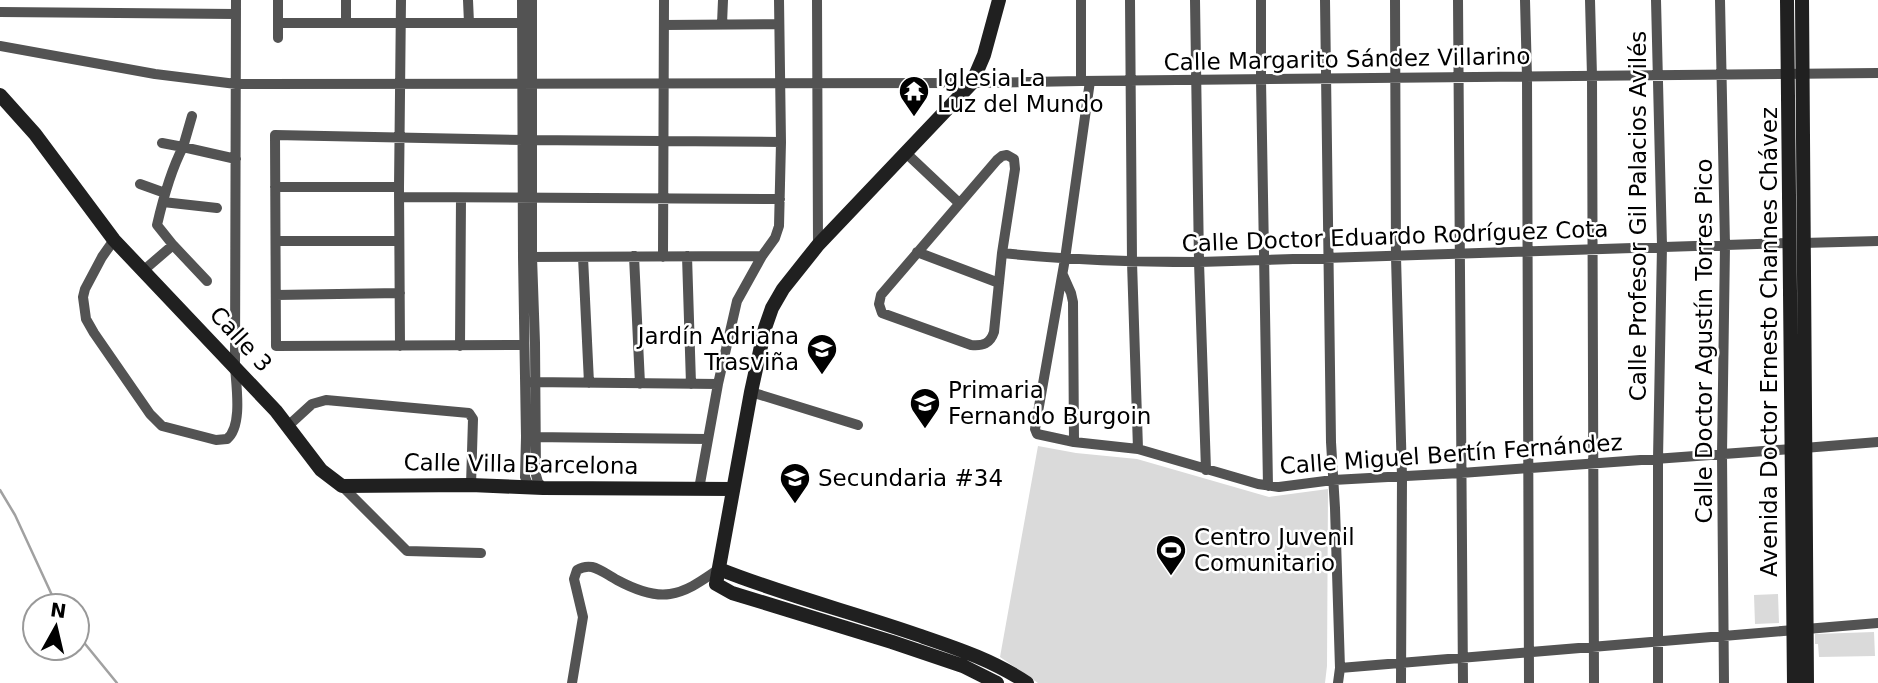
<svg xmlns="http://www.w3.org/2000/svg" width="1878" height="683" viewBox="0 0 1878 683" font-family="'DejaVu Sans',sans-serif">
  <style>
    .green { fill: #dadada }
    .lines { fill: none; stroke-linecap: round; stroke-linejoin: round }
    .stream { stroke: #a1a1a1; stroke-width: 2.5 }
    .street { stroke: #535353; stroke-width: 10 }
    .secondary { stroke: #202020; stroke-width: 14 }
    .labels { text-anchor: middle; stroke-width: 5; stroke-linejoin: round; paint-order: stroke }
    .street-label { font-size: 23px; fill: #000; stroke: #fff }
    .poi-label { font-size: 23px; fill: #000; stroke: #fff; text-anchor: start }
  </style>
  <rect width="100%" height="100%" fill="#fff"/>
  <path class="green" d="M1038,446L1076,453L1137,459L1269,497L1328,489L1327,666L1325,683H1038L1000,657Z
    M1778,594L1779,623L1755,624L1754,595Z
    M1874,632L1875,656L1819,657L1818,644H1815V634Z"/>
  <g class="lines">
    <path class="stream" d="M0,490L15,515L57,606
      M77,634L117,683"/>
    <path class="street" d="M278,0V38
      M346,0V23
      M468,0L469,23
      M522,0L523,257L526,437L525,477L527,482L532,488
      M532,0V257L535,343L536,475L538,482L543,488
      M817,0L818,245
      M1081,0V81
      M1130,0L1132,262L1138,449
      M1195,0L1199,262L1206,470
      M1261,0V80L1268,486
      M1325,0L1331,442L1335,508L1340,668L1338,683
      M1395,0L1396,257L1402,477L1401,683
      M1458,0L1463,683
      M1525,0L1527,77L1529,683
      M1590,0L1592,76L1594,683
      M1656,0L1662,246L1658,459V683
      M1720,0L1725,245L1722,454L1724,683
      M0,12L236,14
      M278,23H528
      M722,24L723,0
      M664,25L779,24
      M0,46L155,74L236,84L972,83L1081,81L1878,73
      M1090,81L1065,259L1035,429L1037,434L1074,442L1138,449L1258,484L1279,487L1333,480L1461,473L1792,449
      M162,143L183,147L192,116
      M906,153L959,203
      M1007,155L1014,159L1015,169L1002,253L994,332C990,344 983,346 971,345L882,313L879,304L881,295L997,160L1002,156Z
      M140,184L165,193
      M275,187H399
      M399,197L780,199
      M163,202L217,208
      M114,240L102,257L85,289L83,297L86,319L94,333L150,414L162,426L216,440L227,439C243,426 236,385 235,366L236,0
      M276,241H399
      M1803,243L1878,241
      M917,252L999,283
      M1002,253C1068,260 1133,262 1199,262L1789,243
      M634,256L640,384
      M687,256L691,384
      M527,257L762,256
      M583,257L589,383
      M663,257L664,0
      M144,270L173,245
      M1063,275L1071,293L1073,302L1074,442
      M207,281L173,245L157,225C163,199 170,172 183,147L236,159
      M276,295L400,293
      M524,345L276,346L275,135L523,140L781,142
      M400,346L399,187L401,0
      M460,346L461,198
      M529,382L718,384
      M751,392L858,425
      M289,425L312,404L326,400L469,413L473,419L471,485
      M530,437L707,439
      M1804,448L1878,442
      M342,486L407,551L481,553
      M699,489L718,384L737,301L762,256L775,238L779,226L781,142L779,0
      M1340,668L1878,623
      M572,683L583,617L574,579L577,570C582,567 586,566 592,567C601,569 609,576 617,580C632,588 652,597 670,594C689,591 704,579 719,569"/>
    <path class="secondary" d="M1787,0L1794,683
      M1802,0L1807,683
      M0,95L35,134L114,240L276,411L321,470L342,486L471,485L543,488L733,489
      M719,569C784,595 852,612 918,635C956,648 993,660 1027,683
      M997,683L963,666L892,642L732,593L716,584L751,392L765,328L772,308L783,289L818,245L972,83L984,55L999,0"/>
  </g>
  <defs>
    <g id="temple-pin" transform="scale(1.575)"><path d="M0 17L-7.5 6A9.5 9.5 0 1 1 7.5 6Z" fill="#000" stroke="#fff"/><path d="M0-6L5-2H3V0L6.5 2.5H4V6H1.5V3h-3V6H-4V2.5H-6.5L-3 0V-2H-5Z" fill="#fff"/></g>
    <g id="school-pin" transform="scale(1.575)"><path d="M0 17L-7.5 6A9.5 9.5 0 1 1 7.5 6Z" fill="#000" stroke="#fff"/><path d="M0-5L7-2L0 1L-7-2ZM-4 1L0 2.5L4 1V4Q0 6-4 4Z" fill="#fff"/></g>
    <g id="stadium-pin" transform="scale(1.575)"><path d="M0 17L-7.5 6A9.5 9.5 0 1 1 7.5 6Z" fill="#000" stroke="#fff"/><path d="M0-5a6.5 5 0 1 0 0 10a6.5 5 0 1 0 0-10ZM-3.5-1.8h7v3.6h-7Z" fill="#fff"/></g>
  </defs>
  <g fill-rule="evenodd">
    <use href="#temple-pin" x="914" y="91"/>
    <use href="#school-pin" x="822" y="349"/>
    <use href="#school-pin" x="925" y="403"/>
    <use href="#school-pin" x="795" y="478"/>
    <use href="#stadium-pin" x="1171" y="550"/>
  </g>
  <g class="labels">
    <g class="street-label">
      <text transform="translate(1347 59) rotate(-1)" y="8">Calle Margarito Sández Villarino</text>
      <text transform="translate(1638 216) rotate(-90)" y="8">Calle Profesor Gil Palacios Avilés</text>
      <text transform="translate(1395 236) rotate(-2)" y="8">Calle Doctor Eduardo Rodríguez Cota</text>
      <text transform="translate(241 339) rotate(47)" y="8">Calle 3</text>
      <text transform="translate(1704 341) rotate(-90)" y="8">Calle Doctor Agustín Torres Pico</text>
      <text transform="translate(1769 342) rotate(-90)" y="8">Avenida Doctor Ernesto Channes Chávez</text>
      <text transform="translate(1451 454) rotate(-4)" y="8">Calle Miguel Bertín Fernández</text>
      <text transform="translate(521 464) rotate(1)" y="8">Calle Villa Barcelona</text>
    </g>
    <g class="poi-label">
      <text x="937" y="86">Iglesia La<tspan x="937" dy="26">Luz del Mundo</tspan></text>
      <text x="799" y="344" text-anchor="end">Jardín Adriana<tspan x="799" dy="26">Trasviña</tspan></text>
      <text x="948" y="398">Primaria<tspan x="948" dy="26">Fernando Burgoin</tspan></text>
      <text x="818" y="486">Secundaria #34</text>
      <text x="1194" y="545">Centro Juvenil<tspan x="1194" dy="26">Comunitario</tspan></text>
    </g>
  </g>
  <g transform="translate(56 627) rotate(8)"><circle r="33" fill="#ffffff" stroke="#999999" stroke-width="2"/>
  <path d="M0-5L12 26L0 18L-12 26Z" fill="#000000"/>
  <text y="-10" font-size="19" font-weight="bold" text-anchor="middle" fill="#000000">N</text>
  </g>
</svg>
